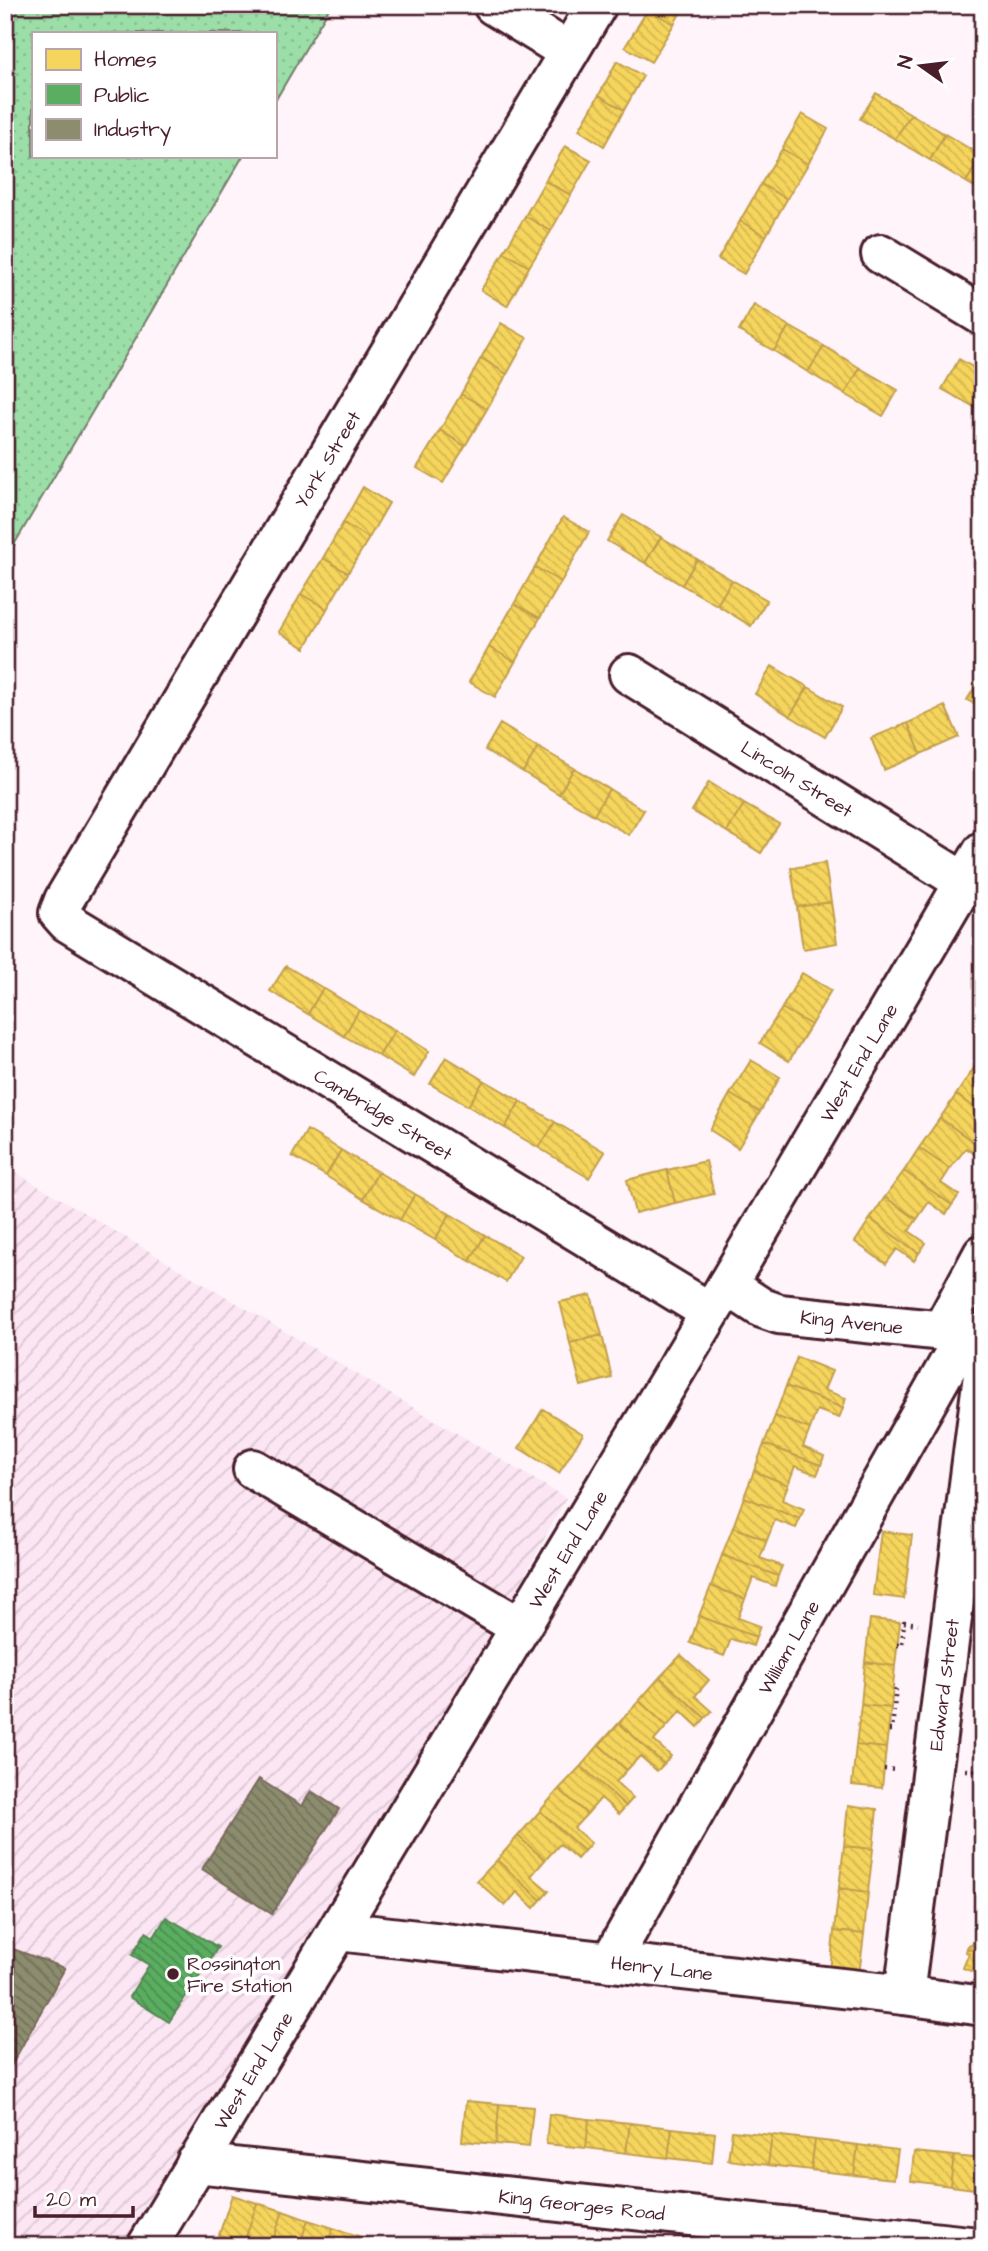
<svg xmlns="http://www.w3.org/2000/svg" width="988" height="2251" viewBox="0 0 988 2251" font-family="'Architects Daughter',sans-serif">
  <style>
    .industrial { fill: url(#industrial-furrows) }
    .grass { fill: url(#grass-dots); stroke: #737e6a; stroke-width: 2 }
    .homes { fill: url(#homes-back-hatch); stroke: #c29e4d; stroke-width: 2 }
    .public { fill: url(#public-back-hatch); stroke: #558351; stroke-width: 2 }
    .industry { fill: url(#industry-back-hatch); stroke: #786b5a; stroke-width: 2 }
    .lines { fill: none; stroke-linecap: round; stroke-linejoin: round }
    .minor-casing { stroke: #4a1f2b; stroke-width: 44 }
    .path { stroke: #4a1f2b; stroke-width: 4.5; stroke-dasharray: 2 5; stroke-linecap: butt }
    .minor { stroke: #fff; stroke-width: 38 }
    .poi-dot { fill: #4a1f2b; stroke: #fff; stroke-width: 2.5 }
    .labels { text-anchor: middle; stroke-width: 7; stroke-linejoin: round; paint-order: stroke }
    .street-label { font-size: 19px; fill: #4a1f2b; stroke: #fff }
    .poi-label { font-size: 19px; fill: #4a1f2b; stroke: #fff; text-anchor: start }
  </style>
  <defs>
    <pattern id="industrial-furrows" width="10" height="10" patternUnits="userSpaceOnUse" patternTransform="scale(1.75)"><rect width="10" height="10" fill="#fce6f4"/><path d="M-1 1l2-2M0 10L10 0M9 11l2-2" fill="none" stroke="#dac5d1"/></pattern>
    <pattern id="grass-dots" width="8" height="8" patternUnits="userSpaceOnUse" patternTransform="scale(1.75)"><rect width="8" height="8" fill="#9cdea8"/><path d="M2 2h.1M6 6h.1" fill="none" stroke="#88be91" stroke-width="1.8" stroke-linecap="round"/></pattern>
    <pattern id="homes-back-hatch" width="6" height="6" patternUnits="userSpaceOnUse" patternTransform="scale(1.75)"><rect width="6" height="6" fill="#f6d55c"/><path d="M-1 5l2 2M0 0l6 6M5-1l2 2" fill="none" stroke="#d4b650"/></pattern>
    <pattern id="public-back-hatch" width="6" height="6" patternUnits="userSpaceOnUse" patternTransform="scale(1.75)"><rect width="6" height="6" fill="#5aae61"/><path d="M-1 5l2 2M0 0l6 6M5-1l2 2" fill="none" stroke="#4c8d50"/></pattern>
    <pattern id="industry-back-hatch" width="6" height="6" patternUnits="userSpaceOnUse" patternTransform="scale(1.75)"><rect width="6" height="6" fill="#8c8c6e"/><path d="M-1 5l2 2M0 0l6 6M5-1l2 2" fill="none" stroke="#74725b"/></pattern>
  </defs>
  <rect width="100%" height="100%" fill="#fef4fa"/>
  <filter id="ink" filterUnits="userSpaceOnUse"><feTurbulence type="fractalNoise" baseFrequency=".0143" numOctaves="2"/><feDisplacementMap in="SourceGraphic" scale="14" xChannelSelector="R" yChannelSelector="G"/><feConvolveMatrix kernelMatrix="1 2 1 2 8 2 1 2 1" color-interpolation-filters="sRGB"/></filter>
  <g filter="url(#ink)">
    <path class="industrial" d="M5,1166L566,1498L167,2246H5Z"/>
    <path class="grass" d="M5,5H331L275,101V33H33V156H243L5,560Z"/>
    <path class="homes" d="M650,5H685L674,24L648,9Z
      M648,9L674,24L651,62L625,47Z
      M617,61L643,76L624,110L599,95Z
      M876,93L911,114L895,139L860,119Z
      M599,95L624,110L604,146L579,130Z
      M802,114L828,129L808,164L782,149Z
      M911,114L945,134L930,160L895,139Z
      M945,134L982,156L966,182L930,160Z
      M565,146L591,160L571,195L545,181Z
      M782,149L808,164L787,199L761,184Z
      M982,156L983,157V192L966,182Z
      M545,181L571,195L551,231L525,216Z
      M761,184L787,199L766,236L740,221Z
      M525,216L551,231L529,267L504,252Z
      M740,221L766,236L744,274L718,259Z
      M504,252L529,267L507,306L481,290Z
      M754,305L789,326L774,351L739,331Z
      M501,323L527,338L507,374L481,358Z
      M789,326L824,346L808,372L774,351Z
      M824,346L860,368L845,394L808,372Z
      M481,358L507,374L487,409L461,394Z
      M959,359L983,373V401L978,409L942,389Z
      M860,368L898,390L883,416L845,394Z
      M461,394L487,409L465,446L440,430Z
      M440,430L465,446L443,483L417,468Z
      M363,487L389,503L369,538L343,523Z
      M623,515L661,537L645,563L607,541Z
      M563,517L589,532L561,582L535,567Z
      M343,523L369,538L348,573L323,558Z
      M661,537L697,559L682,585L645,563Z
      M323,558L348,573L327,609L301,594Z
      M697,559L732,580L717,605L682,585Z
      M535,567L561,582L540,618L514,604Z
      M732,580L767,600L751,626L717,605Z
      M301,594L327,609L305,648L279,632Z
      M514,604L540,618L515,662L489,647Z
      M489,647L515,662L495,697L469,682Z
      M772,666L808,687L790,716L755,694Z
      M983,674V709L967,700Z
      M808,687L842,707L825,737L790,716Z
      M945,706L959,737L921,754L908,723Z
      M908,723L921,754L884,770L871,738Z
      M500,724L538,747L523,772L485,750Z
      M538,747L574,768L559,794L523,772Z
      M574,768L609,789L594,815L559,794Z
      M709,782L744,804L727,832L692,811Z
      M609,789L644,810L629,835L594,815Z
      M744,804L779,824L761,853L727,832Z
      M825,863L831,902L797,907L791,868Z
      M831,902L837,943L803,949L797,907Z
      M286,966L323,988L308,1014L270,991Z
      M802,973L831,990L811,1025L782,1008Z
      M323,988L359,1010L344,1036L308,1014Z
      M782,1008L811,1025L789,1061L760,1043Z
      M359,1010L395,1030L379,1056L344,1036Z
      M395,1030L429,1051L414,1077L379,1056Z
      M983,1056V1075L974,1068Z
      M446,1057L484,1080L468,1106L430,1084Z
      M751,1060L780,1077L760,1112L730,1094Z
      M974,1068L983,1075V1113L956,1095Z
      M484,1080L520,1101L505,1128L468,1106Z
      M730,1094L760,1112L738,1148L710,1130Z
      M956,1095L983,1113V1123L977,1131L983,1135V1149L940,1118Z
      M520,1101L555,1122L539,1148L505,1128Z
      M940,1118L983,1149V1160L966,1148L950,1169L919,1148Z
      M555,1122L605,1152L589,1178L539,1148Z
      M307,1130L341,1150L326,1176L292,1156Z
      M919,1148L950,1169L941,1183L959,1195L952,1205L904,1171Z
      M341,1150L378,1172L363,1199L326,1176Z
      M706,1161L714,1194L675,1203L667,1170Z
      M667,1170L675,1203L635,1213L627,1180Z
      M904,1171L952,1205L946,1214L929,1202L917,1219L885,1197Z
      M378,1172L415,1194L400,1220L363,1199Z
      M415,1194L450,1214L435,1240L400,1220Z
      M885,1197L917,1219L909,1231L926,1243L919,1253L870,1219Z
      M450,1214L485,1235L470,1261L435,1240Z
      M870,1219L919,1253L914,1261L897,1249L886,1264L855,1242Z
      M485,1235L521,1256L506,1282L470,1261Z
      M591,1295L602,1335L570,1343L560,1302Z
      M602,1335L612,1378L581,1386L570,1343Z
      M797,1357L832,1371L824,1390L846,1398L843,1408L786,1386Z
      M786,1386L843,1408L839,1418L817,1410L810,1429L775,1416Z
      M543,1409L583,1434L559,1473L519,1448Z
      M775,1416L810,1429L803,1447L824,1456L821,1465L764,1444Z
      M764,1444L821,1465L817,1475L795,1466L788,1485L754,1471Z
      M754,1471L788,1485L782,1500L804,1509L800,1519L744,1497Z
      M744,1497L800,1519L796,1528L775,1520L767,1540L733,1527Z
      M733,1527L767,1540L760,1558L782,1566L778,1576L722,1555Z
      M881,1531L912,1535L904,1599L873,1595Z
      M722,1555L778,1576L775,1586L753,1578L745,1599L711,1586Z
      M711,1586L745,1599L738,1618L760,1626L756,1637L699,1616Z
      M699,1616L756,1637L753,1646L731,1639L724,1656L690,1643Z
      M870,1619L900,1622L895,1666L865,1662Z
      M681,1655L709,1680L695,1696L712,1711L705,1718L660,1677Z
      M865,1662L895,1666L891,1708L861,1705Z
      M660,1677L705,1718L698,1727L681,1711L667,1726L639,1701Z
      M639,1701L667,1726L654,1741L671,1756L664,1764L619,1723Z
      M861,1705L891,1708L886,1748L856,1745Z
      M619,1723L664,1764L657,1771L640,1756L627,1770L599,1745Z
      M599,1745L627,1770L616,1782L633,1798L626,1806L581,1766Z
      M856,1745L886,1748L882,1788L852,1785Z
      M581,1766L626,1806L619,1814L601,1798L587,1814L559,1789Z
      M559,1789L587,1814L574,1828L591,1843L584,1851L540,1811Z
      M848,1805L877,1809L873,1849L844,1846Z
      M540,1811L584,1851L577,1859L560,1844L545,1860L518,1836Z
      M518,1836L545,1860L531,1876L549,1891L541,1900L497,1860Z
      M844,1846L873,1849L868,1892L839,1888Z
      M497,1860L541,1900L534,1908L517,1892L505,1906L477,1881Z
      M839,1888L868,1892L864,1934L834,1931Z
      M979,1929L983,1931V1954L967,1948L969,1944L972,1945Z
      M834,1931L864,1934L859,1975L830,1972Z
      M967,1948L983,1954V1976L963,1968L969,1953L966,1952Z
      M466,2101L499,2104L496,2144L462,2141Z
      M499,2104L533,2107L529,2147L496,2144Z
      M549,2114L589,2119L586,2148L546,2144Z
      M589,2119L630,2123L626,2153L586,2148Z
      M630,2123L672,2128L668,2158L626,2153Z
      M672,2128L715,2133L712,2163L668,2158Z
      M732,2131L772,2135L768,2165L728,2160Z
      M772,2135L815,2140L811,2170L768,2165Z
      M815,2140L858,2145L854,2175L811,2170Z
      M858,2145L898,2150L894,2179L854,2175Z
      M914,2152L954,2156L950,2186L911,2181Z
      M954,2156L983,2159V2190L950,2186Z
      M232,2195L257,2203L243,2246H231L233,2239L219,2235Z
      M257,2203L283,2211L271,2246H243Z
      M283,2211L308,2220L299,2246H271Z
      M308,2220L333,2228L327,2246H299Z
      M333,2228L358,2236L355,2246H327Z
      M358,2236L384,2244L383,2246H355Z"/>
    <path class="public" d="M166,1917L218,1947L169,2022L129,1997L149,1965L132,1955L146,1932L154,1937Z"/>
    <path class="industry" d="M259,1779L302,1806L311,1791L339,1809L272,1914L202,1869Z
      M13,1949L65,1968L5,2077V1961Z"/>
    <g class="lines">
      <g class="minor-casing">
        <g id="minor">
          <path d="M493,5L569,52"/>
          <path id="s1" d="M597,5L64,900L59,913L67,922L710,1312"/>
          <path d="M881,254L983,316"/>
          <path id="s2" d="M629,674L964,882"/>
          <path id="s3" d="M727,1285L762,1308L779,1314L983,1335"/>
          <path d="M942,1330L983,1254"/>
          <path d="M253,1469L520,1627"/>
          <path id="s4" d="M338,1931L904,1995L983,2006"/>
          <path id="s5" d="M610,1962L966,1333"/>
          <path id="s6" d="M904,1995L983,1375"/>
          <path id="s7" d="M196,2163L969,2246"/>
          <path id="s8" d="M147,2246L727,1285L983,851"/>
        </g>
      </g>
      <path class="path" d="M897,1645H902L904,1622L918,1624
        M889,1730H892L896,1687H893
        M884,1769L897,1770
        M966,1770L983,1771"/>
      <use href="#minor" class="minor"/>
    </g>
  </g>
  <circle class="poi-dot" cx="173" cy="1974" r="7"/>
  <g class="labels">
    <g class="street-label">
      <text transform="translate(327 459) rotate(-59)" y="7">York Street</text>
      <text dy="7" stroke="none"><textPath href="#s2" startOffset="198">Lincoln Street</textPath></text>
      <text dy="7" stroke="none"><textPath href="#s8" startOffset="1381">West End Lane</textPath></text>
      <text dy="7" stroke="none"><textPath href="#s1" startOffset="1438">Cambridge Street</textPath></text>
      <text dy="7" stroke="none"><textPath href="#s3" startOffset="133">King Avenue</textPath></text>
      <text dy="7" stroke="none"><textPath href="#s8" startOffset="814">West End Lane</textPath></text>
      <text dy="7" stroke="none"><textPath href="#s5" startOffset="362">William Lane</textPath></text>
      <text dy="7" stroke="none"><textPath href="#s6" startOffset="313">Edward Street</textPath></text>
      <text dy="7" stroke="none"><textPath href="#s4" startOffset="326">Henry Lane</textPath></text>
      <text dy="7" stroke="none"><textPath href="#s8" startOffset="205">West End Lane</textPath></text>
      <text dy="7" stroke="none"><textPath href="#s7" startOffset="388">King Georges Road</textPath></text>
    </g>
    <g class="poi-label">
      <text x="187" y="1970">Rossington<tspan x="187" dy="22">Fire Station</tspan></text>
    </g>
  </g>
  <rect width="988" height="2251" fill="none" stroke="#fff" stroke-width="28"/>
  <rect x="14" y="14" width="960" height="2223" fill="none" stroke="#4a1f2b" stroke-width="2.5" filter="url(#ink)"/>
  <rect x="32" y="32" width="245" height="126" fill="#ffffff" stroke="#b7a5aa" stroke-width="2"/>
  <rect x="46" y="49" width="35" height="21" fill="#f6d55c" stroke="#b7a5aa" stroke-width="2"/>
  <text x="94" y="66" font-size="21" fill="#4a1f2b">Homes</text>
  <rect x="46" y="84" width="35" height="21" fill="#5aae61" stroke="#b7a5aa" stroke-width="2"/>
  <text x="94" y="102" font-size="21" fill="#4a1f2b">Public</text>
  <rect x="46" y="119" width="35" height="21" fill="#8c8c6e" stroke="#b7a5aa" stroke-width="2"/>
  <text x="94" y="136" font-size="21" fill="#4a1f2b">Industry</text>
  <g transform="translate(921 66) rotate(284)" stroke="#ffffff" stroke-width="5" paint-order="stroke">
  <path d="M0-5L12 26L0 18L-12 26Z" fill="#4a1f2b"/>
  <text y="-10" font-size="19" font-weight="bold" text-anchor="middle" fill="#4a1f2b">N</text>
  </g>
  <path d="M35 2206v10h98v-10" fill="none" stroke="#4a1f2b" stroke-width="3.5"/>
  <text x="46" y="2206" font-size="21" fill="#4a1f2b" stroke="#ffffff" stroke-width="5" paint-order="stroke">20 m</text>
</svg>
